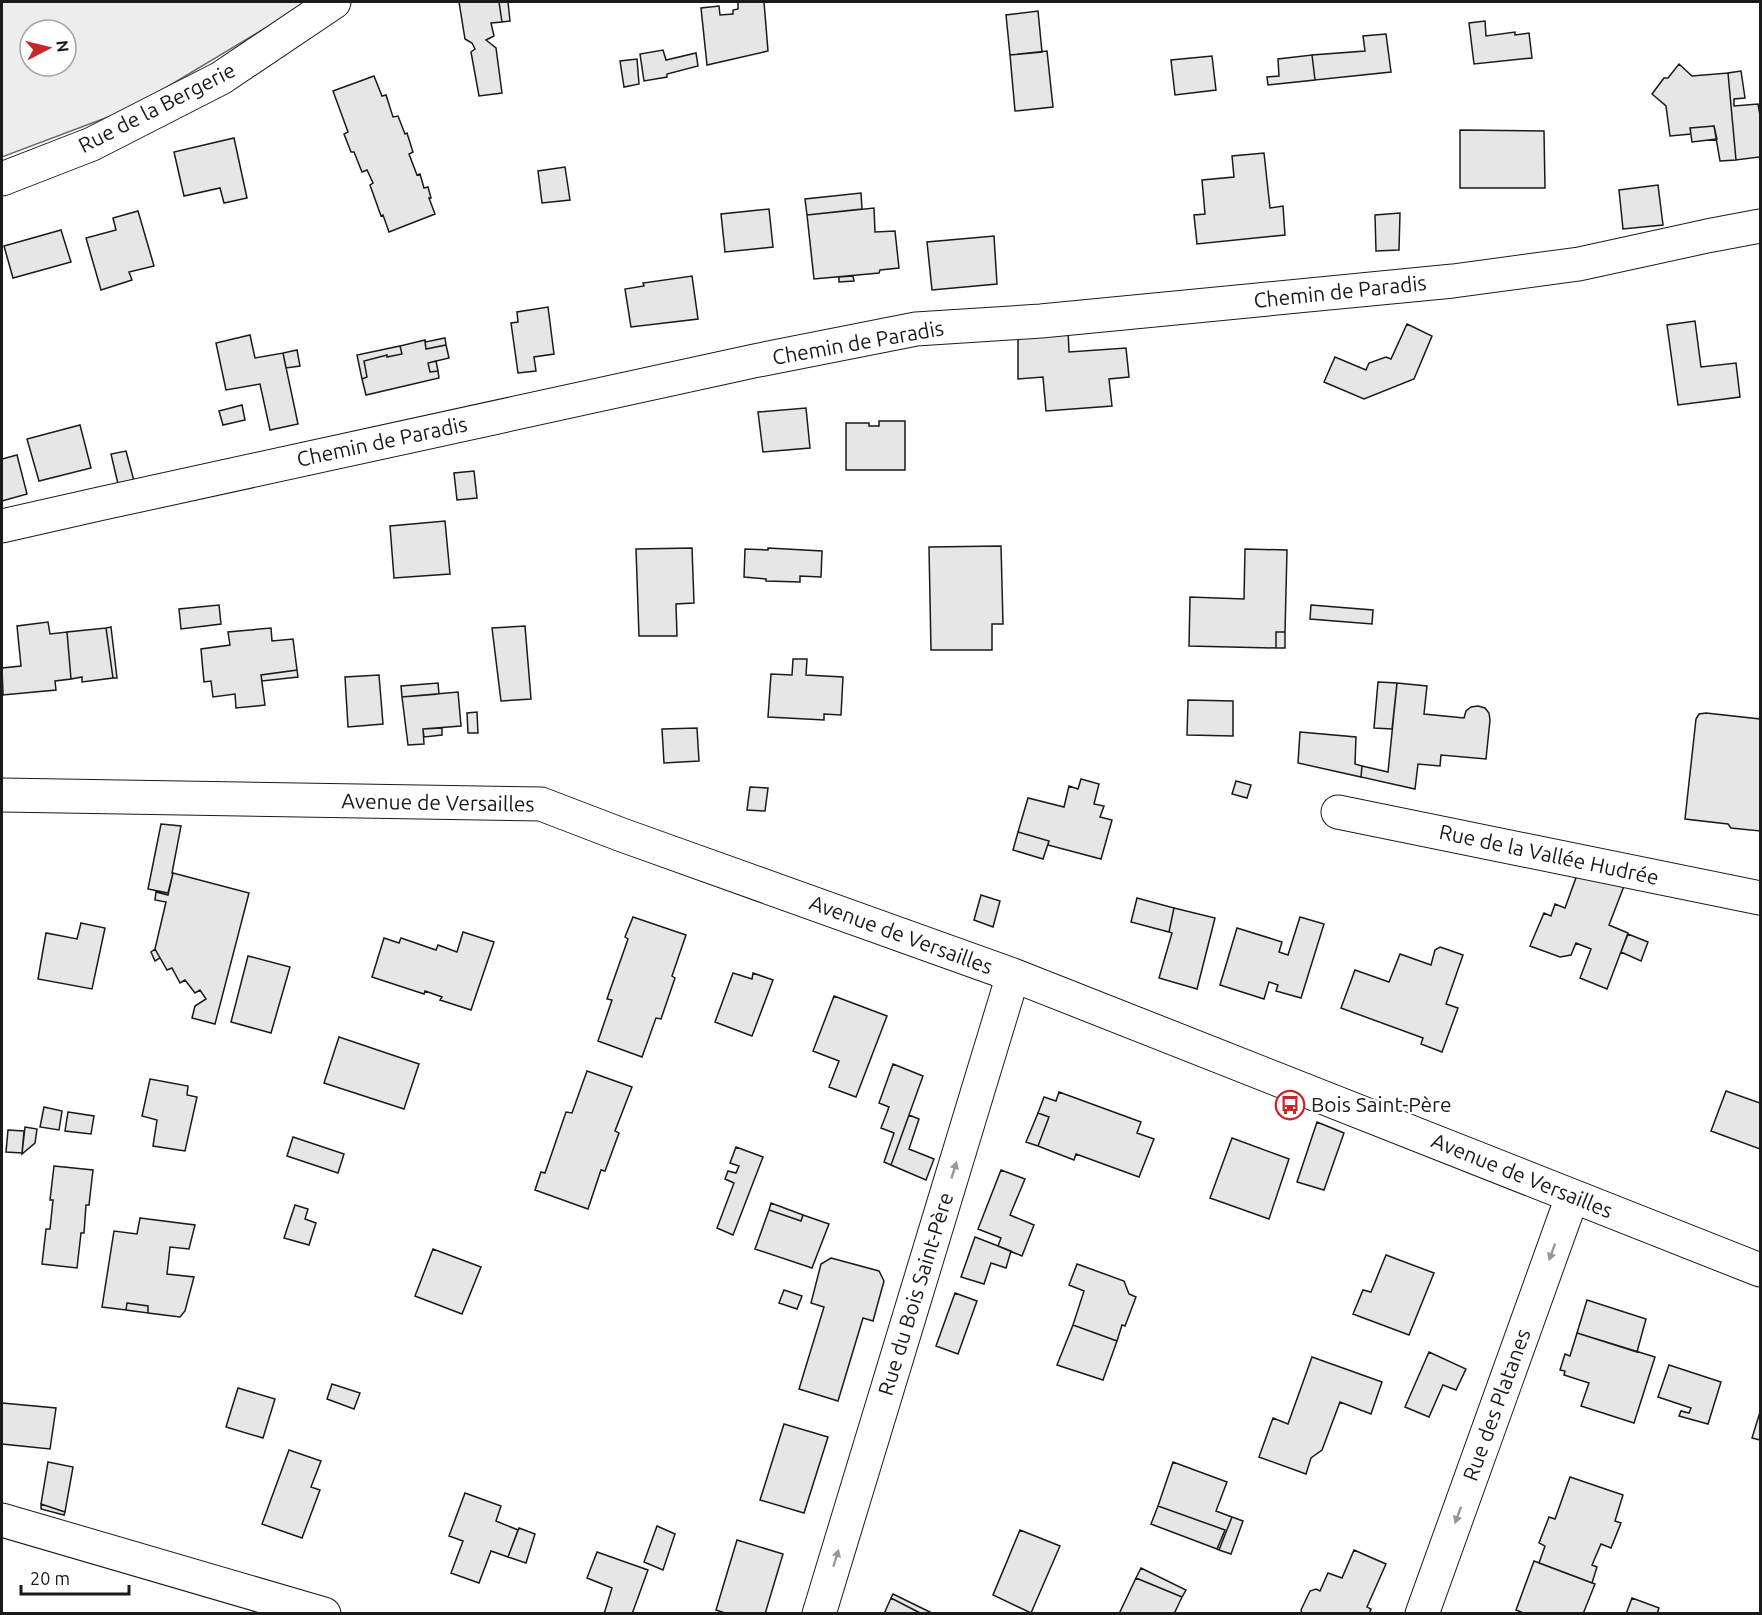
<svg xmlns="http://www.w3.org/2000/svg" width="1762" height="1615" viewBox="0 0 1762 1615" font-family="Ubuntu,sans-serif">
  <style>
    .built { fill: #ededed; stroke: #6a6a6a; stroke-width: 1.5; fill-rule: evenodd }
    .building { fill: #e6e6e6; stroke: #1a1a1a; stroke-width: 1.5 }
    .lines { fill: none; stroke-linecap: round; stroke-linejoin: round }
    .minor-casing { stroke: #1a1a1a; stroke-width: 35 }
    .minor { stroke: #fff; stroke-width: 33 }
    .oneway { fill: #989898 }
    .labels { text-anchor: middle; stroke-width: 4.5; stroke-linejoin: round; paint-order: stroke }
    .street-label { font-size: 21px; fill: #1a1a1a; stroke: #fff }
    .poi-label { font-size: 21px; fill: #1a1a1a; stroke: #fff; text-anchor: start }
  </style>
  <rect width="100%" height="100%" fill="#fff"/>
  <path class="built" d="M2,2H309L132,108L2,157ZM30,30H66V66H30Z"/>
  <path class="building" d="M459,2H499L502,22L491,23L494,36L486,40L496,48L502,93L479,96L471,52L475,49L472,43L465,39Z
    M499,2H508L510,21L502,22Z
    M738,2H764L768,51L707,65L701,8L719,6L720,15L733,14V10L738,9Z
    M1038,11L1042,52L1010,55L1006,15Z
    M1485,21L1486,36L1515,32V35L1529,33L1532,58L1474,64L1469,23Z
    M1386,34L1391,72L1315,80L1312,55L1365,51L1363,36Z
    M663,50L666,60L696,53L698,66L667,74V77L644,81L640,54Z
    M1047,51L1053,107L1015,111L1010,55Z
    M1312,55L1315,80L1268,85L1267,77L1279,76L1278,59Z
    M1212,56L1216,90L1175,95L1171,60Z
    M637,59L639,84L624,87L620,61Z
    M1679,64L1692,76L1728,73L1736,160L1720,161L1714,126L1690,128L1691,134L1670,136L1666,106L1652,94L1664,78H1668Z
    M1741,71L1745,98L1734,99V106L1758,104L1760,115V159L1759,157L1736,160L1728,73Z
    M374,76L382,96L386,95L393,117L398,116L405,134L407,133L413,152L409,154L417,175L420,174L424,188L428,187L431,198H429L435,214L389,232L383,215L381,216L370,185L373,183L367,170L362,172L354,152H351L344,134L348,132L333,91Z
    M1714,126L1717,139L1692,142L1690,128Z
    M1460,130L1544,131L1545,188H1460Z
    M234,138L247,198L224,203L220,188L184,196L174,152Z
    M1264,153L1270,208L1283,206L1285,235L1197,244L1194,215L1205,214L1202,180L1234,177L1232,156Z
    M565,167L570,200L542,203L538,171Z
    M1658,185L1663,225L1623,229L1619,190Z
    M861,193L862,209L807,215L805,199Z
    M874,208L875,232L895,231L899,268L880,270L879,273L814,279L807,215Z
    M769,209L773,247L725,252L721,214Z
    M138,211L154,266L129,272L132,280L101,290L86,238L116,230L113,218Z
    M1400,213L1399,250L1376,251L1375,215Z
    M61,230L71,262L13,278L4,246Z
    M994,236L997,284L932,290L927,242Z
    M692,276L698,319L631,327L625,289L644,286L643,283Z
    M853,276L854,281L839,282V277Z
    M548,307L554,354L534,357L536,371L518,373L511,323L518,322L517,312Z
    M1695,321L1701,367L1736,363L1740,397L1678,405L1667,325Z
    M1407,324L1432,336L1414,379L1364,399L1324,382L1335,357L1366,370L1369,363L1386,357L1391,359Z
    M1068,330L1069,352L1126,348L1129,377L1109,379L1112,406L1046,411L1043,377L1018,379V335Z
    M250,335L255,358L283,353L298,424L270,430L260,384L226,390L216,343Z
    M445,338L446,345L426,349L425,342Z
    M425,340L426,349L446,345L449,358L428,363L430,372L438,371L439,378L366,395L362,379L367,377L364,361L387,355V357L402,354L400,346Z
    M400,346L402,354L387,357V355L364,361L367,377L362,379L357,355Z
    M297,350L300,366L286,368L283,353Z
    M436,361L438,371L430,372L428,363Z
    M242,405L245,420L223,425L219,411Z
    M806,408L810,448L763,452L758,412Z
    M879,421H905V470H846V423H869V426H879Z
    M80,425L91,468L39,481L27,439Z
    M126,451L134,481L118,484L111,454Z
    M17,455L27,494L2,501V459Z
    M474,471L477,498L457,500L454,473Z
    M445,521L450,574L394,578L390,526Z
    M1001,546L1003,624H992V650H931L929,547Z
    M692,548L694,603L676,604L677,636H639L636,549Z
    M768,548L822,551L821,577L800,576V582L766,581V579L744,577L745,549L768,550Z
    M1245,549L1287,550L1285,632H1276V648L1189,646L1190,597L1244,599Z
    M219,605L221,624L181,629L179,609Z
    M1311,605L1373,610L1372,624L1310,619Z
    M48,622L50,634L67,632L71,679L55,681L56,690L3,695L2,668L21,666L17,626Z
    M525,626L531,699L501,701L492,628Z
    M111,627L117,678H113L106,628Z
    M106,628L113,678L82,682V677L71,679L67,632Z
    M271,628L272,641L293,639L297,670L261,675L265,705L236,708L235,694L213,697L211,681L204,682L201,649L230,645L228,632Z
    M1276,632H1285V648H1276Z
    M793,659H807L806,675L843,677L841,715L824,714V720L768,717L771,674L792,675Z
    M297,670L298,677L262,681L261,675Z
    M379,675L383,724L348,727L345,677Z
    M1378,682L1397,683L1392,729L1374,728Z
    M438,683L439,694L402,697L401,686Z
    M1397,683L1427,686L1424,714L1464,718L1466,711L1471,707L1478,706L1485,708L1489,713L1490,720L1486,759L1441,755L1440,766L1418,764L1415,789L1361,777L1362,766L1388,772Z
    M458,692L461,726L423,729L424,744L408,745L402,697Z
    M1188,700L1233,701V736L1187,735Z
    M477,712L478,733H468L467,713Z
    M1706,713L1760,719V831L1731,828L1728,824L1685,819L1696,719L1699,714Z
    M442,728V735L424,737L423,729Z
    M697,728L699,761L664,763L662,729Z
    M1300,732L1356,737L1355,764L1362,766L1361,777L1298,763Z
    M1081,779L1099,784L1094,804L1104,806L1100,817L1112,820L1101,859L1048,845L1049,841L1018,832L1028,798L1064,807L1069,786L1078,789Z
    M1236,781L1251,785L1247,798L1232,794Z
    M750,787L768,788L765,811L747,810Z
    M161,824L181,826L172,873H173L168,893L148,889Z
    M1018,832L1049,841L1043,859L1013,850Z
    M173,873L249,893L215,1024L192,1018L195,1006L206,999L200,990L195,993L185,980L180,983L172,968L167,970L155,949L166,902L155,900L156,892L168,895Z
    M1577,875L1624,886L1609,925L1628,933L1607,989L1580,978L1591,949L1576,943L1571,955L1560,957L1530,946L1544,913L1551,916L1555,904L1565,908Z
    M981,895L1000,901L993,927L974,920Z
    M1137,898L1174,908L1169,932L1131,922Z
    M1174,908L1215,918L1197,989L1159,978L1172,933L1169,932Z
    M633,917L686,935L672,976L675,978L661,1019L656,1018L642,1057L598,1041L612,1000L607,999L628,939L625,937Z
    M1300,917L1324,924L1301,998L1276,991L1278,985L1269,982L1264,999L1220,985L1237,928L1282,942L1279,952L1288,955Z
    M81,923L105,928L92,989L38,979L46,933L77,939Z
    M463,932L494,942L471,1010L440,1000L442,997L425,991L424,994L372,977L384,938L399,943L401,938L436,950L438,945L457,952Z
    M1628,934L1648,942L1641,961L1621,952Z
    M1440,947L1463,955L1446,1004L1458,1008L1442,1052L1421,1044L1423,1038L1341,1008L1355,970L1389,982L1400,954L1431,965L1435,950Z
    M155,949L160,958L155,961L151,952Z
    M248,956L290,967L271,1033L231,1022Z
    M733,973L752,979L753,973L773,980L752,1036L715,1022Z
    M834,996L887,1016L856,1097L829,1087L839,1061L813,1051Z
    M339,1037L419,1064L404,1109L324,1083Z
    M893,1064L923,1076L891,1165L884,1162L894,1133L881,1128L889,1107L879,1103Z
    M587,1071L632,1087L615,1131L619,1133L605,1171L601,1170L588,1209L535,1190L541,1172L545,1173L566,1112L572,1113Z
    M150,1079L188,1086L187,1095L197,1097L185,1151L153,1146L157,1120L142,1116Z
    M1726,1091L1760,1103V1149L1711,1131Z
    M1059,1092L1141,1122L1137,1133L1154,1139L1139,1177L1076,1154L1074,1160L1038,1146L1049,1117L1038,1113L1044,1097L1056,1101Z
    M44,1107L62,1111L59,1130L40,1127Z
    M68,1112L94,1116L91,1134L65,1131Z
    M1038,1113L1049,1117L1038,1146L1026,1142Z
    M909,1115L919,1119L909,1149L934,1159L926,1180L891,1165Z
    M1317,1122L1344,1133L1324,1190L1297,1182Z
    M25,1127L37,1129L35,1143L22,1154Z
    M8,1130L24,1131L22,1153L6,1152Z
    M293,1137L344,1154L338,1173L287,1156Z
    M1232,1138L1289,1159L1269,1219L1210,1198Z
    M736,1147L763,1157L733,1235L717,1228L734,1183L725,1179L728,1171L736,1173L739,1166L730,1163Z
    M54,1166L93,1170L89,1205H86L84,1233H81L77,1268L42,1264L46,1229H50L53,1200H50Z
    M1001,1170L1025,1179L1010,1215L1034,1225L1022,1256L998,1246L1001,1238L978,1229Z
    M771,1203L803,1215L801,1221L769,1210Z
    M295,1205L308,1209L305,1219L316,1223L309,1245L284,1238Z
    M769,1210L801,1221L803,1215L829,1224L812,1268L755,1249Z
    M140,1218L195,1225L189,1249L170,1247L167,1274L194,1277L185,1311L180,1317L148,1313V1306L127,1303L126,1310L102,1307L114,1231L137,1234Z
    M975,1237L1011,1251L1006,1268L991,1263L984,1284L961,1277Z
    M433,1249L481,1267L462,1314L415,1296Z
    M1386,1255L1434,1273L1409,1335L1353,1314L1363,1290L1371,1292Z
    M831,1258L879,1271L884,1281L873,1321L863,1318L838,1401L799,1389L824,1307L811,1303L821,1264Z
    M1077,1264L1124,1281L1129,1294L1136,1297L1125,1326L1122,1325L1117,1341L1073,1325L1084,1291L1069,1285Z
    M784,1290L802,1296L797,1309L779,1303Z
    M955,1293L977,1301L958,1354L936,1346Z
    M1587,1300L1646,1319L1637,1352L1577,1333Z
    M127,1303L148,1306V1313L126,1310Z
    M1073,1325L1117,1341L1103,1380L1057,1365Z
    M1577,1333L1655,1357L1634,1423L1581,1406L1589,1383L1564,1375L1565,1371L1560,1370L1565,1354L1570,1356Z
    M1429,1352L1466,1369L1456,1390L1443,1385L1429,1417L1405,1407Z
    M1312,1357L1382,1382L1371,1414L1340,1402L1322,1450L1311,1458L1306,1474L1259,1457L1273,1418L1288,1424Z
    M1669,1365L1721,1382L1708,1424L1679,1416L1681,1411L1689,1413L1691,1408L1658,1397Z
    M332,1384L360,1393L354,1409L327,1399Z
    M238,1388L275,1399L263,1438L226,1427Z
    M2,1403L56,1408L50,1449L2,1444Z
    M1760,1412V1440L1752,1438Z
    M784,1424L828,1437L804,1513L760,1500Z
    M289,1450L321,1461L311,1487L320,1490L302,1538L262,1524Z
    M48,1462L73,1467L65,1512L41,1504Z
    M1173,1462L1227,1482L1216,1511L1232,1517L1219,1550L1217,1549L1225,1530L1158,1506Z
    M1570,1477L1623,1495L1615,1521L1621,1523L1611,1548L1601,1544L1592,1565L1597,1567L1592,1583L1539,1563L1545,1546L1539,1543L1549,1517L1555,1519Z
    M465,1493L501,1506L496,1521L518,1530L508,1557L491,1551L479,1583L451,1573L463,1541L449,1536Z
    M41,1504L65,1512L64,1515L41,1509Z
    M1158,1506L1225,1530L1217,1549L1151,1524Z
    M1232,1517L1243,1521L1231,1554L1219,1550Z
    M657,1526L675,1534L663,1570L644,1562Z
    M519,1528L535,1534L526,1563L508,1557Z
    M1020,1530L1060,1546L1031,1613L993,1595Z
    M737,1540L783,1554L765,1614H728L716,1610Z
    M1354,1550L1386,1564L1367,1607L1371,1609L1369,1614H1302L1301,1610L1310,1591L1316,1589L1320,1591L1328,1573L1342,1578Z
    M597,1552L648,1570L632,1614H604L612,1588L587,1578Z
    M1534,1561L1595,1584L1583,1614H1526L1516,1610Z
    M1141,1568L1186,1590L1182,1597L1136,1578Z
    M1136,1578L1182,1597L1174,1614H1119Z
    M893,1594L934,1614H922L891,1598Z
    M891,1598L922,1614H884Z
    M1632,1598L1659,1608L1657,1614H1626Z"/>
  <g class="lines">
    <g class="minor-casing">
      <path id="minor" d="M2,179L92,144L221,78L334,2
        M2,526L99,504L754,361L916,329L1041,321L1453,281L1579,264L1707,236L1760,226
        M2,795L541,804L622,835L1013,975L1760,1270
        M1338,812L1760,898
        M2,1520L324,1614
        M819,1614L1013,975
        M1422,1614L1572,1197"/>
    </g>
    <use href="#minor" class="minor"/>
  </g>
  <defs><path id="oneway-solid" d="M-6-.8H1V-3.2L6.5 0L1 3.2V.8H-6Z" transform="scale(1.5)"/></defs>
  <g class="oneway">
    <use href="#oneway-solid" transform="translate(954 1170) rotate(-73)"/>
    <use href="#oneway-solid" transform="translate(1552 1252) rotate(110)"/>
    <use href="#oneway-solid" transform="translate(1458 1515) rotate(110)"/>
    <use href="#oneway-solid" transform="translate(836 1558) rotate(-73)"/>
  </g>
  <defs>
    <g id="bus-ring" transform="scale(1.5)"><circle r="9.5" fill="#fff" stroke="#c62828" stroke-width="1.5"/><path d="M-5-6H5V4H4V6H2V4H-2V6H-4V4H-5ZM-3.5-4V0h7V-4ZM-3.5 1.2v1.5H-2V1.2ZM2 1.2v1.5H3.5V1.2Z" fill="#c62828"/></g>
  </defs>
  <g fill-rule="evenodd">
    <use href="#bus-ring" x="1290" y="1105"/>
  </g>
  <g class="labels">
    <g class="street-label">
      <text transform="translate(157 108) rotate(-27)" y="7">Rue de la Bergerie</text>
      <text transform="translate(1340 292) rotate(-6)" y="7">Chemin de Paradis</text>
      <text transform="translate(858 343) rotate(-10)" y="7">Chemin de Paradis</text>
      <text transform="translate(382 442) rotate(-12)" y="7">Chemin de Paradis</text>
      <text transform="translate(438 803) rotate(1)" y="7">Avenue de Versailles</text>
      <text transform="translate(1549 855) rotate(12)" y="7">Rue de la Vallée Hudrée</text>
      <text transform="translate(901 935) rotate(20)" y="7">Avenue de Versailles</text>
      <text transform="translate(1522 1176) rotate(22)" y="7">Avenue de Versailles</text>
      <text transform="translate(916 1294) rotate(-73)" y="7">Rue du Bois Saint-Père</text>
      <text transform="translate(1497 1405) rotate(-70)" y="7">Rue des Platanes</text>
    </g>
    <g class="poi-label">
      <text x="1311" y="1112">Bois Saint-Père</text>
    </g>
  </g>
  <rect width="1762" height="1615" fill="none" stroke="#1a1a1a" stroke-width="6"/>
  <g transform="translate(48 48) rotate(83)"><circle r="28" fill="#ffffff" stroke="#a3a3a3" stroke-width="1.5"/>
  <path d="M0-4.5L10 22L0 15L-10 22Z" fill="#c62828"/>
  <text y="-9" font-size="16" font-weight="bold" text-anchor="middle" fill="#1a1a1a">N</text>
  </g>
  <path d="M21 1585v9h108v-9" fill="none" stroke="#1a1a1a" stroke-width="3"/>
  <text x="30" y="1585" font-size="18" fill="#1a1a1a" stroke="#ffffff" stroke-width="4.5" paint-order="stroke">20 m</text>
</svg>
